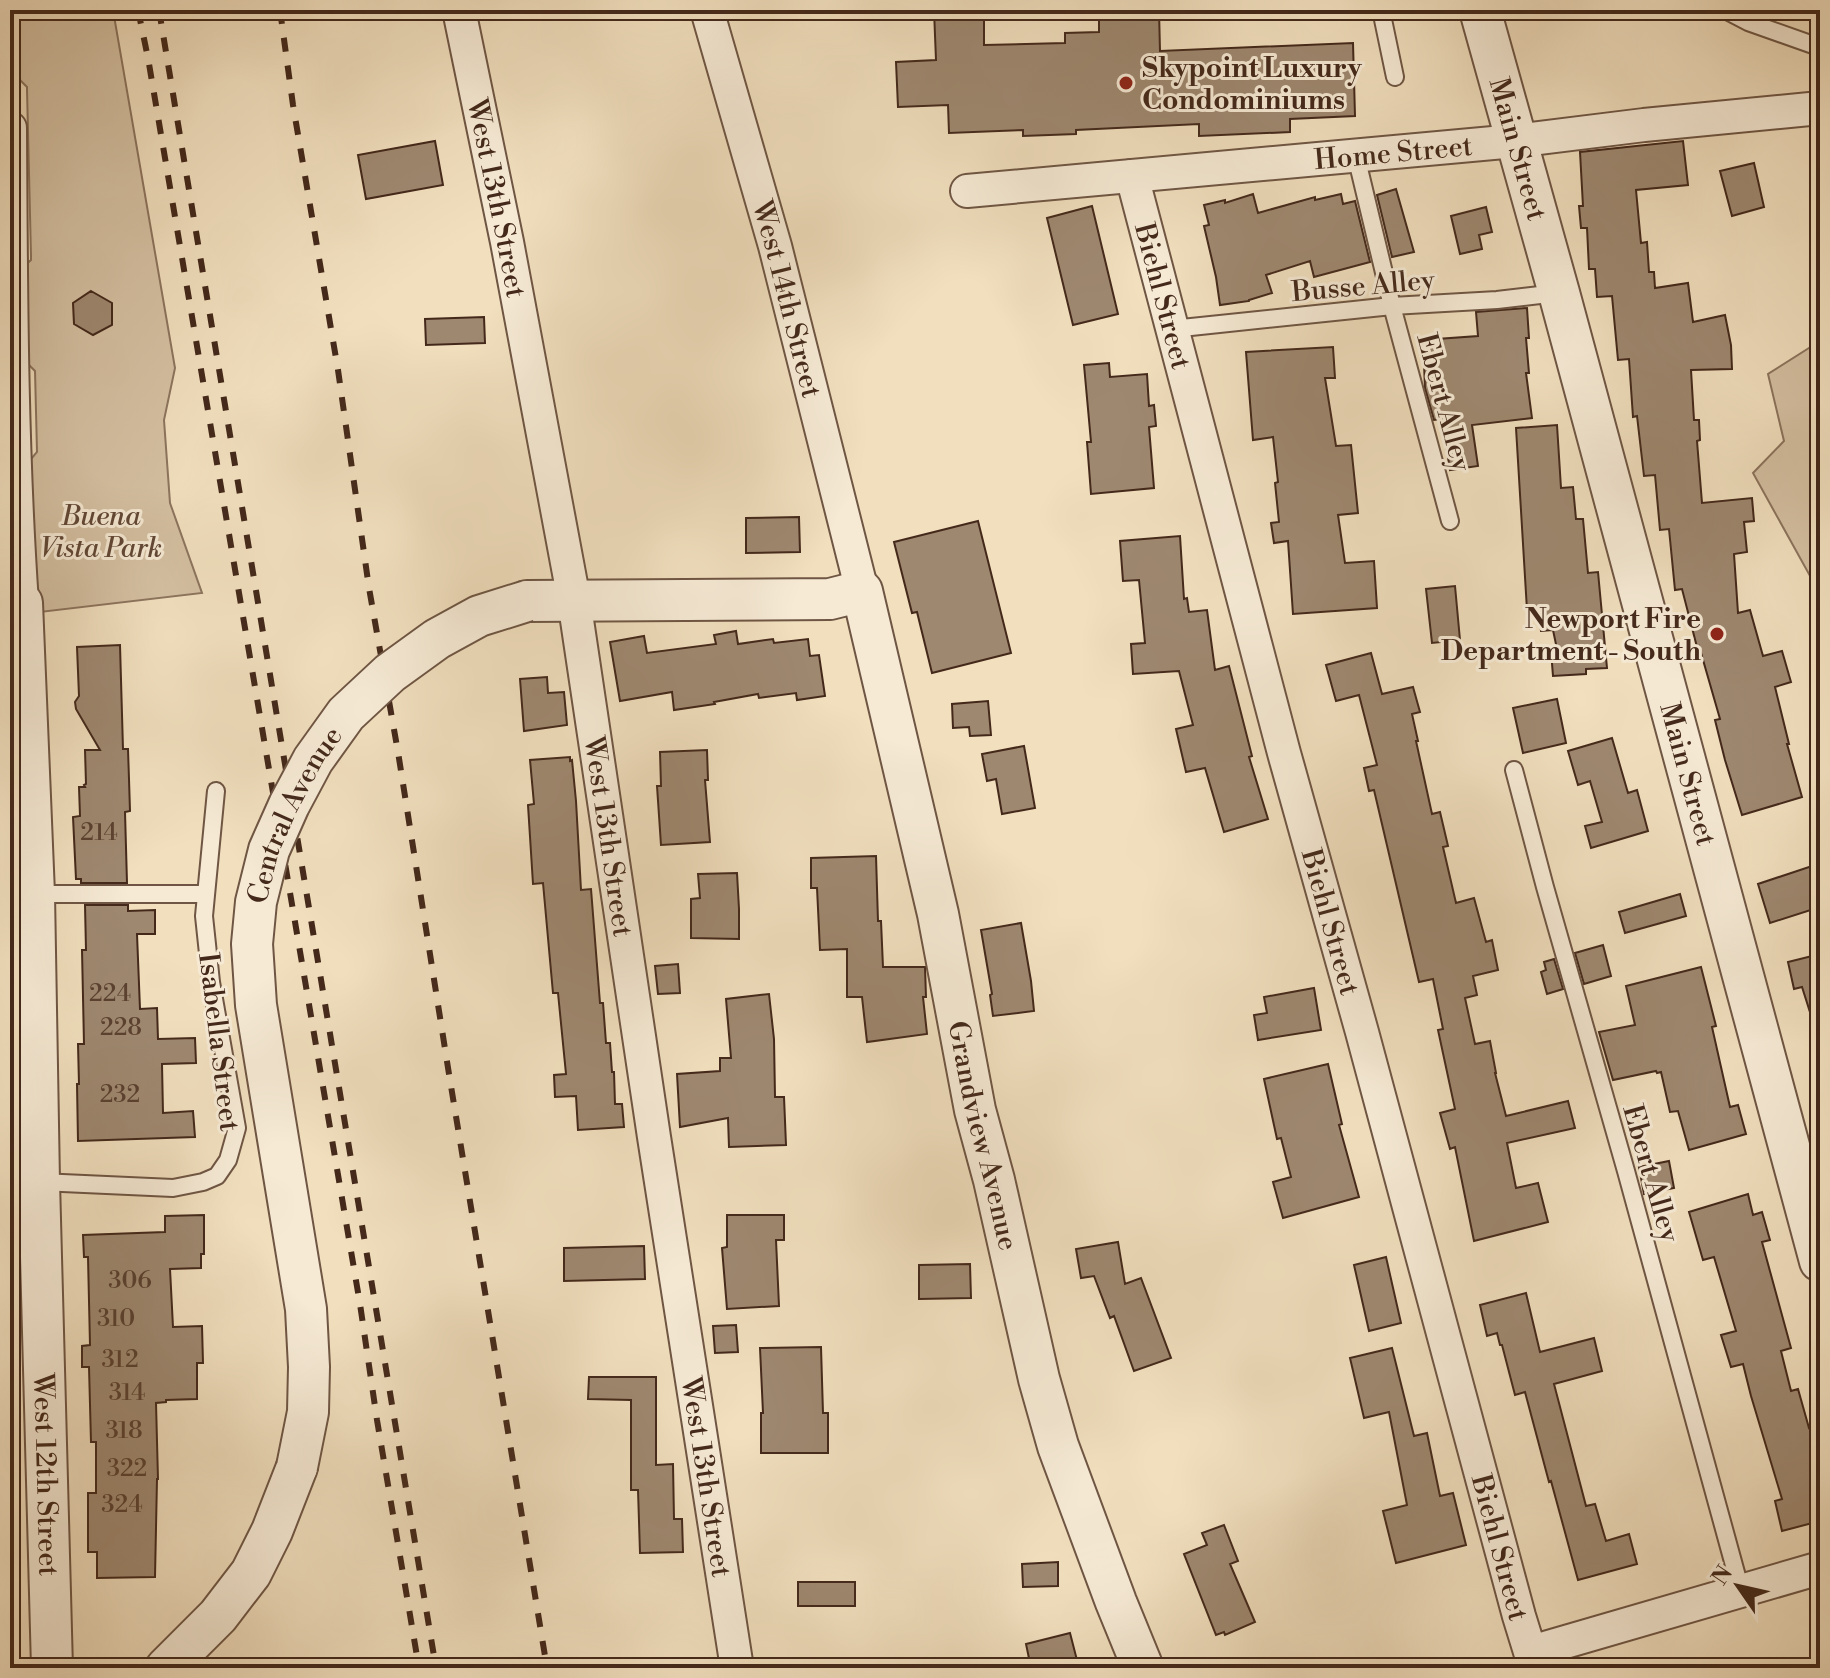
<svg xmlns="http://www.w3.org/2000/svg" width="1830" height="1678" viewBox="0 0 1830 1678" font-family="'Libre Bodoni',serif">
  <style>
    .green { fill: #d4c0a2; stroke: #8c745e; stroke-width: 2 }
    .building { fill: #9e8870; stroke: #44291b; stroke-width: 2 }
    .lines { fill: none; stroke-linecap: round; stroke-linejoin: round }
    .service-casing { stroke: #6f5644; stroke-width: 20 }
    .minor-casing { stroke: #6f5644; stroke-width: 36 }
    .tertiary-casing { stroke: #6f5644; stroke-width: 44 }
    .service { stroke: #f6ead5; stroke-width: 16 }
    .minor { stroke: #f6ead5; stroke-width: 32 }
    .tertiary { stroke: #f6ead5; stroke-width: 40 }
    .rail { stroke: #44291b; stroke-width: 6; stroke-dasharray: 14 14; stroke-linecap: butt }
    .tertiary-bridge-casing { stroke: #6f5644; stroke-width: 44; stroke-linecap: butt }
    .tertiary-bridge { stroke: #f6ead5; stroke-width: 40 }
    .poi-dot { fill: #8f2418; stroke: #f6ead5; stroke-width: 3 }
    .labels { text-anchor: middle; stroke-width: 6; stroke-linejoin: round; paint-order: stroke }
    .number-label { font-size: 24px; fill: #5a4130 }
    .poi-label { font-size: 28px; font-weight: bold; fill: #44291b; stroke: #f6ead5; text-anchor: start }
    .street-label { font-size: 28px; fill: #44291b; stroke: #f6ead5 }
    .park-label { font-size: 28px; font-style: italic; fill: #614736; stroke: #f6ead5 }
  </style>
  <rect width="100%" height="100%" fill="#f1dfbe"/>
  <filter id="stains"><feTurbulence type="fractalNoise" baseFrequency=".0025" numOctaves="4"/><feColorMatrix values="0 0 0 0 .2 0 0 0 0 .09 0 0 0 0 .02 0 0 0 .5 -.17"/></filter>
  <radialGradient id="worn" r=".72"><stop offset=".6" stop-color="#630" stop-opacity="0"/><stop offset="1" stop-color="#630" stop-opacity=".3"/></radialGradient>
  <path class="green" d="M16,10H113L175,368L164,420L170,503L202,593L40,612L29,582L26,465L37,452L35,371L22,358L21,269L31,260V256L27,90V87L16,76Z
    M1820,341V594L1753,473L1784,441L1768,374Z"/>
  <path class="building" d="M934,10H984V45L1065,43V33L1099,32V10H1159L1160,51L1353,43L1355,116L1290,119V132L1199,136V124L1076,130V134L1023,136V130L949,133L948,105L898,107L896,62L936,60Z
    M435,141L443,185L366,199L358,155Z
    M1683,141L1688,185L1636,190L1641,243L1647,242L1649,272H1654L1655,288L1688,283L1693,322L1725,315L1731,345L1732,369L1691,370L1694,420H1699L1700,440L1697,441L1702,503L1752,498L1754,521L1744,522L1747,552L1734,554L1738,613L1750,610L1763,656L1782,651L1791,682L1775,687L1789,744H1787L1802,797L1742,815L1725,760L1715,720L1720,719L1699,646L1697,647L1682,589L1675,590L1669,529L1660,530L1655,475L1644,476L1637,416L1633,417L1629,359L1618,360L1612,296L1597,297L1595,269H1589L1587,228H1581L1579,206H1583L1580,152Z
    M1754,163L1764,207L1732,216L1720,171Z
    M1396,189L1414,252L1392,257L1377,195Z
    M1253,194L1258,213L1315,197V200L1341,194L1343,204L1355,201L1370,262L1314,277L1310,261L1266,275L1272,293L1249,300V301L1220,305L1216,277L1204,226L1209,225L1204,205L1225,200V203Z
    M1092,206L1118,314L1073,325L1047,218Z
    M1486,207L1492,232L1479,235L1482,249L1460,254L1451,216Z
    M91,291L112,303V325L93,335L74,324L73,303Z
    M1527,308L1529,338H1526L1529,373H1526L1532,418L1472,425L1478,466L1450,470L1442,419L1434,420L1425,388L1423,340L1478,336L1476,312Z
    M484,317L485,343L426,345L425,319Z
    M1333,347L1335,378H1325L1336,446L1351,445L1358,513L1338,515L1345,563L1374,561L1377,608L1293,614L1288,541L1274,543L1271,523L1279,522L1275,483L1278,482L1273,437L1253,440L1246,352Z
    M1109,363L1110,377L1147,374L1149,406L1154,405L1156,426L1149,427L1154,488L1091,494L1087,442H1091L1084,365Z
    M1557,425L1561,488L1573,487L1576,519H1583L1588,573L1598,572L1607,668L1586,669V674L1553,676L1551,651L1557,649L1553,630L1541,631L1538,608L1527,610L1516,428Z
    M799,517L800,552L746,553V518Z
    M978,521L1011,653L932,673L917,612L912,613L894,542Z
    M1180,536L1184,599L1187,598L1189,612L1207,610L1215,670L1229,666L1252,756L1249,757L1268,819L1224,832L1205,768L1186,772L1176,729L1193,725L1179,671L1133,674L1131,644L1145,643L1139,580L1123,581L1120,541Z
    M1455,586L1460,640L1432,643L1426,589Z
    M736,631L738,644L773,639L774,643L808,639L810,656L819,655L825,696L797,700L796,693L759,698L758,694L714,702L715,704L674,710L672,692L620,701L610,642L644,636L647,653L716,644L714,635Z
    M120,645L123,749H128L129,779L130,811L125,812L127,883H81V879H76L73,817L80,816L79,787H85L84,785L86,784L85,750H100L76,709L75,702L79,696L77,647Z
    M1371,653L1382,694L1413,687L1420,712L1412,714L1418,741H1416L1432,814L1440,812L1448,846L1443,847L1456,903L1474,898L1486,942L1492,940L1498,970L1473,976L1477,995L1465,998L1475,1044L1490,1041L1496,1073H1495L1506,1116L1568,1101L1575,1128L1507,1143L1516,1188L1538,1183L1548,1222L1474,1241L1455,1147L1450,1149L1440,1113L1455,1109L1438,1030L1443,1029L1433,979L1419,982L1374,790L1369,791L1364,768L1377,765L1359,695L1336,701L1326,665Z
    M547,677L548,693L564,692L567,725L524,731L520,679Z
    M1557,699L1566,743L1523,753L1513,708Z
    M988,701L991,735L970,736L969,727L953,728L952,704Z
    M1612,738L1628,793L1637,790L1648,831L1591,848L1585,826L1602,822L1590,781L1578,785L1568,751Z
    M1024,746L1035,808L1002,814L996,779L987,781L982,754Z
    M707,750L708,780H705L710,842L661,845L657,786H661L660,752Z
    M570,757V761L572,760L576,801L581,890L591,889L600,1003H603L606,1043H610L612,1072H614L615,1104H622L624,1127L578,1130L576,1096L555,1097L554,1075L566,1074L558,993H553L543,883L533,884L528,805L534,804L530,760Z
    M876,856L878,921H881L883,967H925L926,997H923L927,1034L867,1042L862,997H847V949L820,950L817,888H811V858Z
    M1812,866L1820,892V907L1770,923L1758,884Z
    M737,873L739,909V939L691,938V899L700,898L698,874Z
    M1680,894L1686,916L1625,933L1619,912Z
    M85,905H128V911L155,910V934H137L140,1009L157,1008L158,1039L195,1038L196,1063L162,1064L163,1113L193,1111L195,1137L78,1141L77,1084H79L78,1044H84L82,950H86Z
    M1021,923L1031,981L1034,1011L993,1016L990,995L992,994L981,930Z
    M1603,945L1611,976L1584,984L1575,953Z
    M1820,954V1027L1815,1028L1802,987L1794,989L1788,962Z
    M1554,959L1563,989L1547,994L1541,972L1546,970L1544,962Z
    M678,964L680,993L658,994L655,966Z
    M1701,967L1716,1026L1712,1027L1730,1107L1738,1105L1746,1134L1689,1150L1678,1111L1670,1112L1661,1072L1657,1073L1656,1071L1613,1080L1599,1032L1635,1025L1626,986Z
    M1314,988L1321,1030L1258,1040L1254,1015L1267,1013L1264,997Z
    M769,994L774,1039L775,1097H784L786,1145L729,1147L728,1118L680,1127L677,1074L720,1071V1058H731L726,999Z
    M1328,1064L1342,1124L1339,1125L1359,1197L1283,1218L1273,1182L1291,1177L1281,1138L1277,1139L1264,1079Z
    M1669,1161L1674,1188L1644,1194L1639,1167Z
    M1748,1194L1753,1215L1762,1212L1770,1240L1762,1242L1791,1348L1781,1351L1791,1391L1798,1389L1809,1428L1811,1427L1820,1454V1521L1782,1531L1775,1501L1782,1499L1751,1396L1743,1364L1731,1367L1721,1335L1736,1331L1714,1257L1703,1260L1689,1212Z
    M204,1215V1254H201V1268L170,1269L173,1327L202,1326L203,1363H197V1399L166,1400V1402L156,1403L158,1479H157L155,1577L97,1578V1552H88V1493H96V1442H91L89,1367H82V1346L90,1345L88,1257H84L83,1235L165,1232V1216Z
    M727,1215H784V1240H776L779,1306L727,1309L722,1248L727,1247Z
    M1118,1242L1125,1284L1141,1278L1171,1358L1134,1371L1114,1316L1110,1318L1094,1276L1081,1278L1076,1249Z
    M644,1246L645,1279L564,1281V1248Z
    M1386,1257L1401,1323L1369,1331L1354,1265Z
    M970,1264L971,1298L919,1299V1265Z
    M1526,1293L1540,1352L1594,1338L1602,1371L1554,1384L1586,1506L1595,1504L1606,1541L1629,1534L1637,1564L1578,1580L1551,1481L1549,1482L1525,1392L1515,1395L1502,1345H1500L1497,1333L1487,1336L1480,1305Z
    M736,1325L738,1352L715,1353L713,1326Z
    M821,1347L823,1413H828V1453H761V1413H763L760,1348Z
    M1392,1348L1414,1436L1427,1433L1440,1496L1453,1493L1466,1545L1396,1563L1383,1511L1407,1505L1389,1412L1364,1418L1350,1358Z
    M589,1377H656V1465L673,1464L674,1519H682L683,1552L640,1553L638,1490H631V1400L588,1399Z
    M1224,1525L1238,1561L1230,1564L1255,1622L1225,1635L1224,1632L1216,1635L1184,1554L1207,1545L1202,1533Z
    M1058,1562V1586L1023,1587L1022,1564Z
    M798,1582H855V1606H798Z
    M1070,1633L1079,1668H1031L1026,1644Z"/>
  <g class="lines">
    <g class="service-casing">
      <path id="service" d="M1381,10L1395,77
        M1725,10L1748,22L1816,46L1820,50
        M1356,156L1392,306L1450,521
        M1172,329L1392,306L1497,300L1557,293
        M1514,770L1545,887L1626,1171L1741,1591
        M35,894H205
        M40,1182L173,1188L203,1182L217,1176L228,1160L237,1128L211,982L204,916L216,791"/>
    </g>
    <g class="minor-casing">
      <g id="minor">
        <path id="s1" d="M459,10L507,242L574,600L654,1137L737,1668"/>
        <path id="s2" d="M707,10L775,246L862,591"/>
        <path d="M10,128C11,287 11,445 22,603"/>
        <path id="s3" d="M1132,176L1284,753L1362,1032L1519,1616L1535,1668"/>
        <path id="s4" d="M967,191L1515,141L1644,125L1820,108"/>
        <path d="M10,1182H39"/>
        <path d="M1531,1652L1820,1568"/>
      </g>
    </g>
    <g class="tertiary-casing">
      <g id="tertiary">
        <path id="s5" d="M1480,10L1559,293L1820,1261"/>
        <path id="s6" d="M527,601L830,599L862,591L938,914L975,1110L994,1180L1039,1379L1058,1446L1116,1602L1143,1668"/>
        <path id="s7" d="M10,604L22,603L34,894L39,1182L52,1668"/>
        <path d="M166,1668L218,1616L251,1573L272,1531L297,1467"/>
      </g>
    </g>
    <use href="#service" class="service"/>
    <use href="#minor" class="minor"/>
    <use href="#tertiary" class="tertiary"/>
    <path class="rail" d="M138,10L148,58L360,1304L377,1420L419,1668
      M159,10L436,1668
      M280,10L293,105L338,370L369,588L398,752L449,1074L547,1668"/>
    <g class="tertiary-bridge-casing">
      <g id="tertiary-bridge">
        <path id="s8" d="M297,1467L308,1412L309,1367L306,1309L256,1005L252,944L256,902L269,850L289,805L313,760L346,714L390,673L437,639L479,616L527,601"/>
      </g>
    </g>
    <use href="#tertiary-bridge" class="tertiary-bridge"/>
  </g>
  <g class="poi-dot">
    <circle cx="1126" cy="83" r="8"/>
    <circle cx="1717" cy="634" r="8"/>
  </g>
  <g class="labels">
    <g class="number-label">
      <text x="99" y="840">214</text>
      <text x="110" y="1001">224</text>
      <text x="121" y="1035">228</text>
      <text x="120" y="1102">232</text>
      <text x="130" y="1288">306</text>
      <text x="116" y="1326">310</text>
      <text x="120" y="1367">312</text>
      <text x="127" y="1400">314</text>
      <text x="124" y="1438">318</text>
      <text x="127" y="1476">322</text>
      <text x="122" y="1512">324</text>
    </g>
    <g class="poi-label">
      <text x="1142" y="77">Skypoint Luxury<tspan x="1142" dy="32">Condominiums</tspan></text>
      <text x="1701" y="628" text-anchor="end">Newport Fire<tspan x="1701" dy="32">Department - South</tspan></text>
    </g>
    <g class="street-label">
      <text dy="10" stroke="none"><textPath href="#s5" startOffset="144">Main Street</textPath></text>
      <text dy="10" stroke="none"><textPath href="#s4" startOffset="428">Home Street</textPath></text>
      <text dy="10" stroke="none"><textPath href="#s1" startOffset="192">West 13th Street</textPath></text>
      <text transform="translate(1363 285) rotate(-5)" y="10">Busse Alley</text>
      <text dy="10" stroke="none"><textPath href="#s3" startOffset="124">Biehl Street</textPath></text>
      <text dy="10" stroke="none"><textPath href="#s2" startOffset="300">West 14th Street</textPath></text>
      <text transform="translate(1445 402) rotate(75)" y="10">Ebert Alley</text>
      <text dy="10" stroke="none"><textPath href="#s5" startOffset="792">Main Street</textPath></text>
      <text dy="10" stroke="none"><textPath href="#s8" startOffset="666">Central Avenue</textPath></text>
      <text dy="10" stroke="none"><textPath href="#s1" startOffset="840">West 13th Street</textPath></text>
      <text dy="10" stroke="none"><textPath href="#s3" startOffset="772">Biehl Street</textPath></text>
      <text transform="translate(220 1042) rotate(83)" y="10">Isabella Street</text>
      <text dy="10" stroke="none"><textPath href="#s6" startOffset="894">Grandview Avenue</textPath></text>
      <text transform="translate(1652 1173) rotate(74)" y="10">Ebert Alley</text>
      <text dy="10" stroke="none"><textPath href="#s7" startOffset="884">West 12th Street</textPath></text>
      <text dy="10" stroke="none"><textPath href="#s1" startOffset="1488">West 13th Street</textPath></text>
      <text dy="10" stroke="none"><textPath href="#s3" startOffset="1420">Biehl Street</textPath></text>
    </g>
    <g class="park-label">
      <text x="101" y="525">Buena<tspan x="101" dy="32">Vista Park</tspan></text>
    </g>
  </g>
  <rect width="1830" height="1678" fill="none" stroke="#f1dfbe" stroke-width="40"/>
  <rect x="12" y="12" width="1806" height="1654" fill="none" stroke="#44291b" stroke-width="4"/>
  <rect x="20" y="20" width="1790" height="1638" fill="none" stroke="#44291b" stroke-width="2"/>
  <g transform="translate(1738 1586) rotate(304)" stroke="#f6ead5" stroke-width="6" paint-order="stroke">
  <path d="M0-6L14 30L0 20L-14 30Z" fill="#44291b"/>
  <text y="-12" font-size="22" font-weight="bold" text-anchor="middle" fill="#44291b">N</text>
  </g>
  <rect width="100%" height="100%" filter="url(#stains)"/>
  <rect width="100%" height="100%" fill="url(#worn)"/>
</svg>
